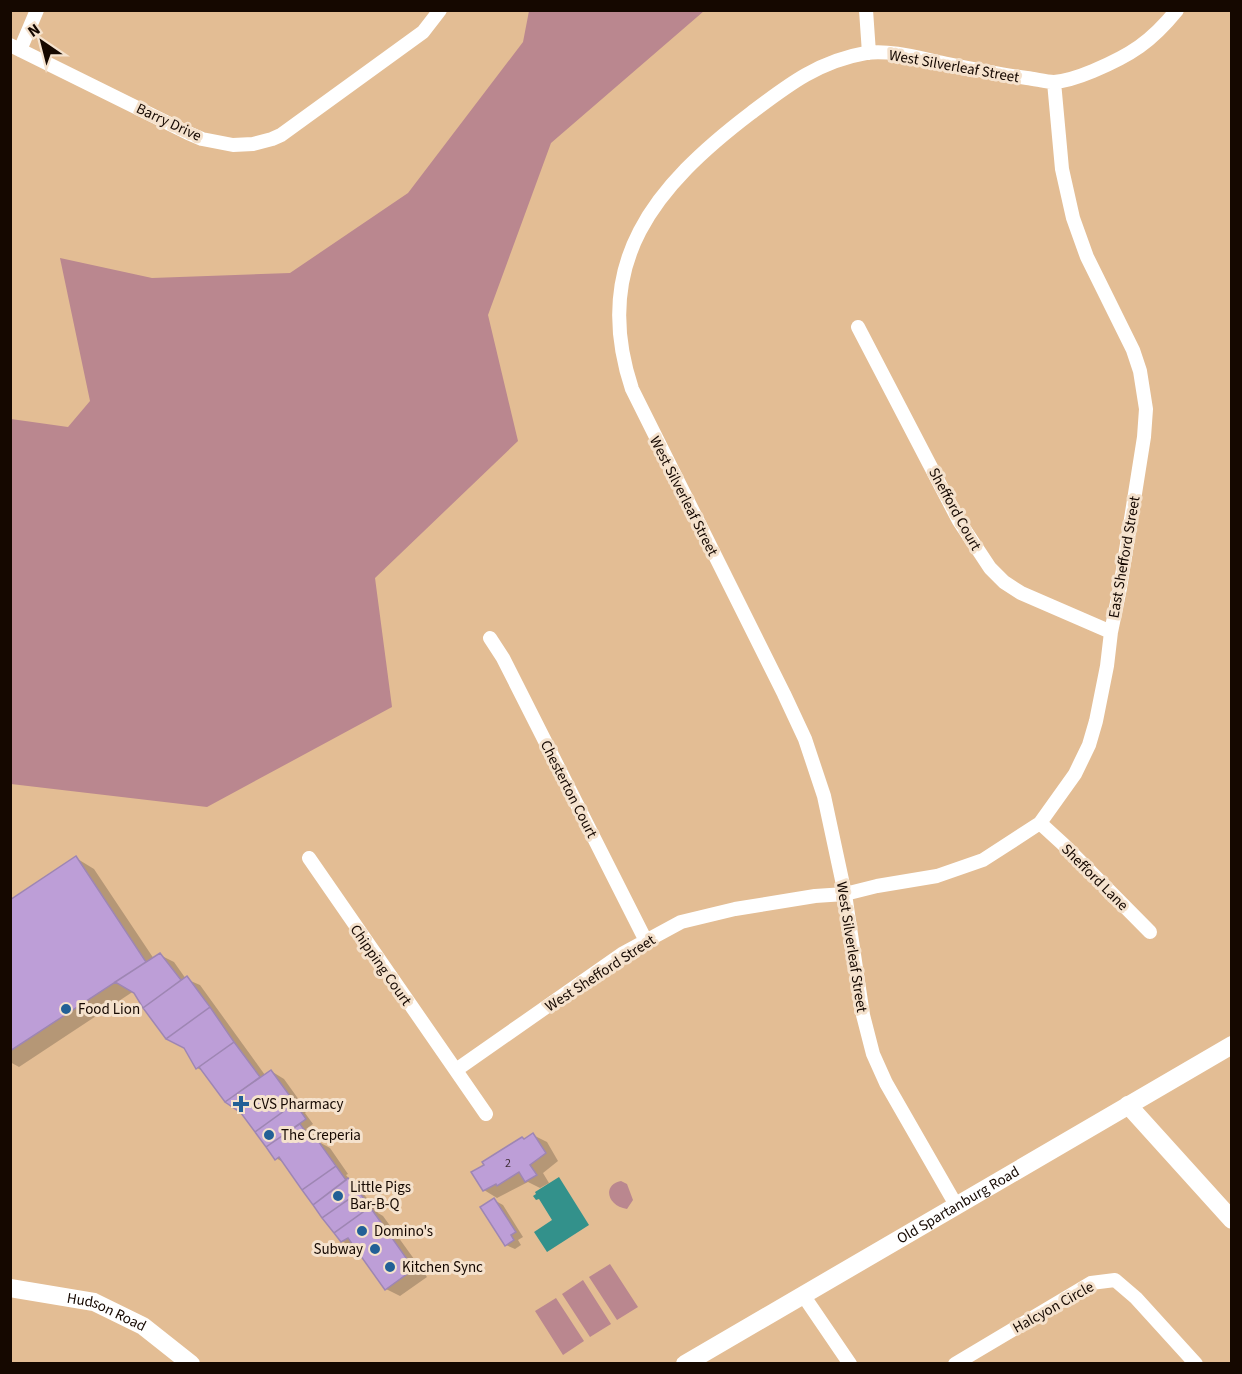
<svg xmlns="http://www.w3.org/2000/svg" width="1242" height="1374" viewBox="0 0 1242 1374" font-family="'Source Sans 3',sans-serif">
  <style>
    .green { fill: #ba878f }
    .water { fill: #33918b }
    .shadow { fill: #0003 }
    .building { fill: #bd9ed7; stroke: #9e86b3; stroke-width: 1.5 }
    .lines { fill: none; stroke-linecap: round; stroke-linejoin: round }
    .street { stroke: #fff; stroke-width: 14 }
    .secondary { stroke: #fff; stroke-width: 18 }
    .poi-dot { fill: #226096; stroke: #f5e2cd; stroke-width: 2 }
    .labels { text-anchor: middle; stroke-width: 6; stroke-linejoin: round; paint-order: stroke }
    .number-label { font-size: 12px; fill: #3f2e36 }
    .street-label { font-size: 15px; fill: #150800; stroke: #f5e2cd }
    .poi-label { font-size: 15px; fill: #150800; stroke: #f5e2cd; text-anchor: start }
  </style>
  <rect width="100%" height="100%" fill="#e3bd94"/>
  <path class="green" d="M529,11H704L551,143L488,315L518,441L375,578L392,707L207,807L11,784V419L68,427L90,401L60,258L152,278L290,273L408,193L523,42Z
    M621,1181L627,1184L633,1200L627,1209C607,1206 602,1185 621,1181Z
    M610,1264L638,1307L617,1320L589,1277Z
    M583,1280L611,1324L590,1337L562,1294Z
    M556,1298L584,1341L563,1355L535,1311Z"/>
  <path class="water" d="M559,1177L589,1225L547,1252L534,1232L552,1220L539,1199L536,1200L533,1196L536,1194L535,1192Z"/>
  <path class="shadow" d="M76,858L94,869L154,959L160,955L174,962L186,979L200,985L265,1075L271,1071L284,1079L307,1111L305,1113L313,1124L306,1129L313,1133L319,1142L330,1148L348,1174L346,1175L351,1181L357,1185L378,1213L383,1216L427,1277L400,1296L386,1289L357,1248L355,1249L342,1241L286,1164L276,1158L242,1112L226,1101L205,1072L197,1068L185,1048L167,1038L134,991L19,1067L10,1062V901Z
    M533,1135L547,1142L558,1161L543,1173L549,1183L540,1188L528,1182L497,1198L484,1190L525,1140Z
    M494,1200L503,1205L523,1237L518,1240L521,1245L515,1249L506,1245Z"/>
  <path class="building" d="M76,856L146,962L10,1051V900Z
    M160,953L181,980L143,1008L134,993L115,982Z
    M187,976L210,1007L166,1039L143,1008Z
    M210,1007L234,1042L196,1069L184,1048L166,1039Z
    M234,1042L260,1077L225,1102L199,1067Z
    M271,1070L295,1103L255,1132L241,1113L225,1102Z
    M295,1103L306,1119L266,1147L255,1132Z
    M300,1124L312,1141L316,1138L336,1166L302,1190L279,1157L275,1160L266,1147Z
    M533,1133L546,1153L530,1165L537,1175L525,1182L519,1172L497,1186L496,1184L483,1191L471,1172L484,1165L482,1162L522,1137L524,1139Z
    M336,1166L346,1180L313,1205L302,1190Z
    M348,1178L359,1192L322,1218L313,1205Z
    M359,1192L370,1207L334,1233L322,1218Z
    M494,1198L516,1232L511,1235L514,1240L505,1246L480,1207Z
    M370,1207L414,1269L385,1290L348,1238L341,1242L334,1233Z"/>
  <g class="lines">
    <path class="street" d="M866,10L869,53
      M10,45L188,133L202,139L233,145L253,144L272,139L281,135L423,32L440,10
      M20,50L37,10
      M858,327L959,521L990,568L1004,582L1021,593L1111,632
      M490,638L503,658L646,941
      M1040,823L1064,845L1150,932
      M309,858L486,1114
      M456,1070L622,954L681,922L735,909L815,896L845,894L877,886L937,876L983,860L1040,823L1075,774L1089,745L1096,721L1107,666L1111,632L1120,588L1144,437L1146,409L1140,371L1133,350L1087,257L1073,218L1062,169L1054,82
      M956,1205L886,1083L873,1054L863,1015L845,894L824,796L805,739L784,694L632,389C590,263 655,186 751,113C788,85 819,61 866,53C890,50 915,57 938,62C968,68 997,74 1027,78C1036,79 1046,82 1054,82C1068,81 1081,76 1093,71C1131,55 1151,42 1177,10
      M803,1295L850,1364
      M955,1364L1091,1283L1115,1280L1136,1298L1196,1364"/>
    <g class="secondary">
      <path d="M1128,1105L1232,1220"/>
      <path id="s1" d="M10,1288L94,1302L143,1326L191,1364"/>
      <path id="s2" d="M685,1364L1232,1045"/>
    </g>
  </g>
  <g class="poi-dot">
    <circle cx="66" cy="1009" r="6"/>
    <path d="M238 1095h6v6h6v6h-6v6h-6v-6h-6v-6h6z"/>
    <circle cx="269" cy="1135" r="6"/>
    <circle cx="338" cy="1196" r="6"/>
    <circle cx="362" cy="1231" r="6"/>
    <circle cx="375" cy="1249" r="6"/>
    <circle cx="390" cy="1267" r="6"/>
  </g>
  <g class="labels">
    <g class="number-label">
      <text x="508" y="1167">2</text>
    </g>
    <g class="street-label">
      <text transform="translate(954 66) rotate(10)" y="5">West Silverleaf Street</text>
      <text transform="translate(169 122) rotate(25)" y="5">Barry Drive</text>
      <text transform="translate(684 496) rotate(63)" y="5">West Silverleaf Street</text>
      <text transform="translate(955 509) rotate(61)" y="5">Shefford Court</text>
      <text transform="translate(1124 557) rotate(-80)" y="5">East Shefford Street</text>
      <text transform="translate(569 789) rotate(63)" y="5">Chesterton Court</text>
      <text transform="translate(1095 877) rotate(45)" y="5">Shefford Lane</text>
      <text transform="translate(852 947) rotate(81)" y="5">West Silverleaf Street</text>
      <text transform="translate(381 965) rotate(55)" y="5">Chipping Court</text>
      <text transform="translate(600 973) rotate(-33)" y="5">West Shefford Street</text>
      <text dy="5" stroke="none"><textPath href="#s2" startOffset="316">Old Spartanburg Road</textPath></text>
      <text transform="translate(1053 1307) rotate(-29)" y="5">Halcyon Circle</text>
      <text dy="5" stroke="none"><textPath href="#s1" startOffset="100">Hudson Road</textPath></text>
    </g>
    <g class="poi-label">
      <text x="78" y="1014">Food Lion</text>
      <text x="253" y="1109">CVS Pharmacy</text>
      <text x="281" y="1140">The Creperia</text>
      <text x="350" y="1192">Little Pigs<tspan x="350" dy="17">Bar-B-Q</tspan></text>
      <text x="374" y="1236">Domino's</text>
      <text x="363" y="1254" text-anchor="end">Subway</text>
      <text x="402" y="1272">Kitchen Sync</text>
    </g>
  </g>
  <rect width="1242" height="1374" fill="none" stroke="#150800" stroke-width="24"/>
  <g transform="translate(42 42) rotate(325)" stroke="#f5e2cd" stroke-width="4.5" paint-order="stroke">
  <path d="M0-4.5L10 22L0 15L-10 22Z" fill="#150800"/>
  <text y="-9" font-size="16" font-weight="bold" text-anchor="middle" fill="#150800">N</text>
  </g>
</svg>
